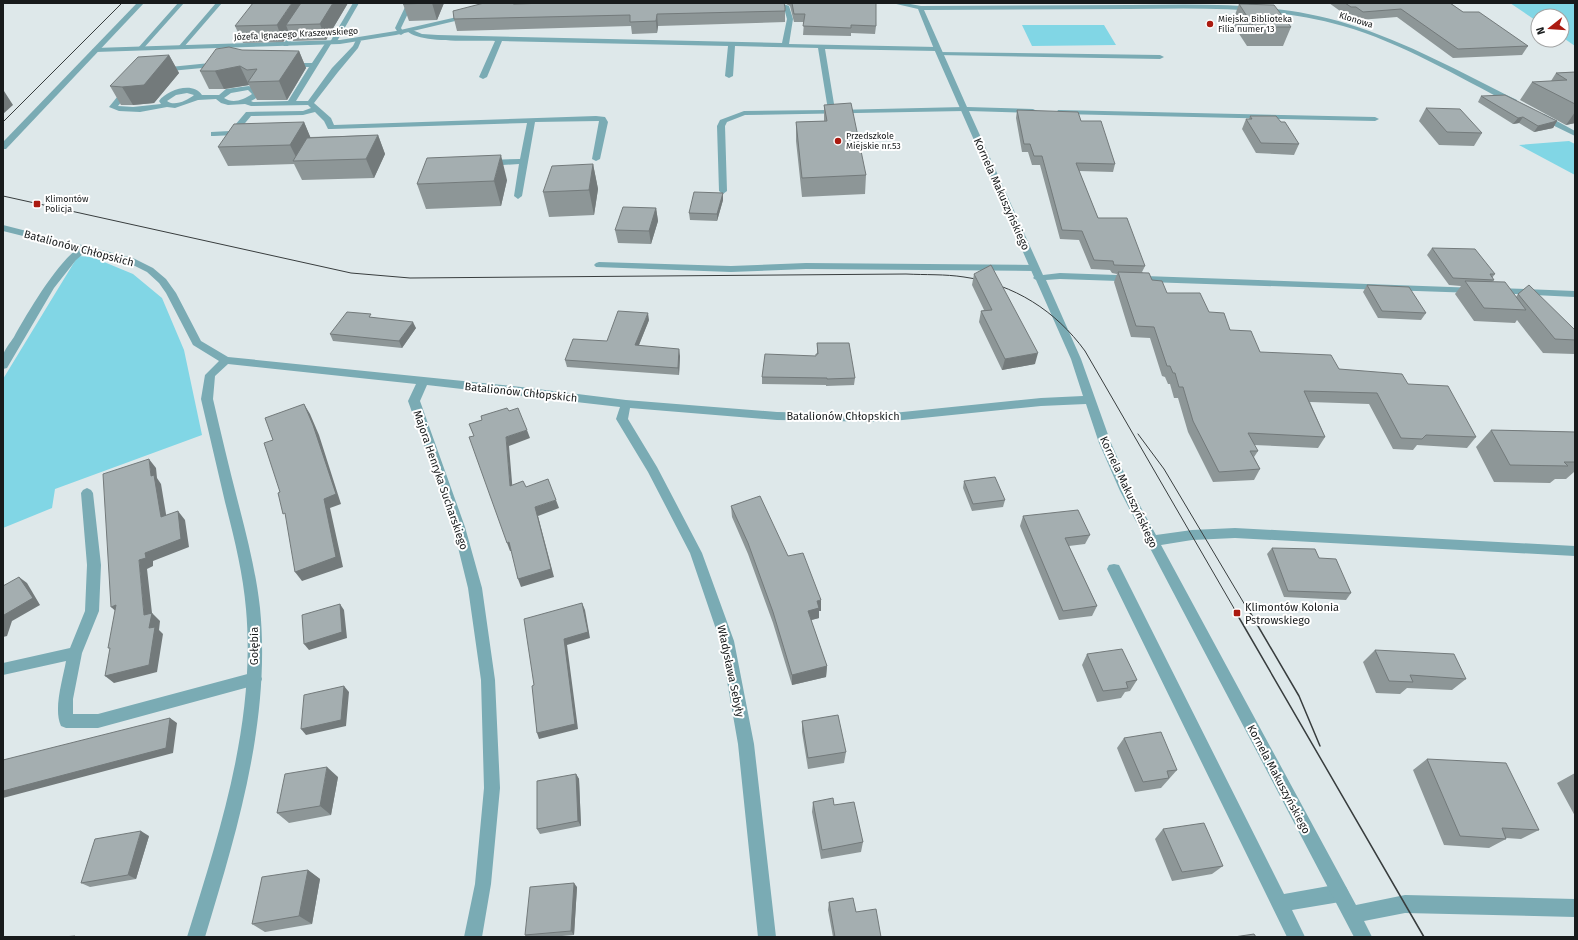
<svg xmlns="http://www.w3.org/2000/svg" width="1578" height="940" viewBox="0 0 1578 940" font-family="'Fira Sans',sans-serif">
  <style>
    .green { fill: #81d6e5 }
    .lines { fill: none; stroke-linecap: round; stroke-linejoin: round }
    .service { fill: #7aabb4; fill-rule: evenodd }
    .minor { fill: #7aabb4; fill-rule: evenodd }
    .tertiary { fill: #7aabb4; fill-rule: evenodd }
    .tram-far1 { stroke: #383d3e; stroke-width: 1 }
    .tram { stroke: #383d3e; stroke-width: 1.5 }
    .wall { fill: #8d9697 }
    .shaded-wall { fill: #737a7b }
    .building { fill: #a4aeb0; stroke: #737a7b }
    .poi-dot { fill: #ab1a10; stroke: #fff; stroke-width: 1.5 }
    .labels { text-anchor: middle; stroke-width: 4; stroke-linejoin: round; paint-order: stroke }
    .far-poi-label { font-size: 9px; fill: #181b1c; stroke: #fff; text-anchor: start }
    .far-street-label { font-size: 9px; fill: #181b1c; stroke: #fff }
    .street-label { font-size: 11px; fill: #181b1c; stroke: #fff }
    .poi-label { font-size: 11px; fill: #181b1c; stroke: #fff; text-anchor: start }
  </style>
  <rect width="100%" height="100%" fill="#dee8ea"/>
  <path class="green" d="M1510,3H1575V46L1562,37V16H1538V22Z
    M1022,25H1104L1116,45L1032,46Z
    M1569,141L1575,144V175L1519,145Z
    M78,256L92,257L133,274L162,298L184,350L202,435L55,489L52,508L3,528V379Z"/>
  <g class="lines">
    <path class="service" d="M178,3H184L142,50H138V48Z
      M216,3H222L183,48H179V46Z
      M310,3H316L288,46H284L283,45Z
      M353,3H359L336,43L331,44L296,101H308L332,68L353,46L356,40L358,39L361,41L358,48L338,72L314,103L331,118L334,125L596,116L605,117L608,122L600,159L596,161L592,159L599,121L535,122L522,196L518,199L514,196L519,164L486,166L482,163L486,160L520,159L527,123L331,129H328L324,121L315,112L303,115L251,116L235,135L214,136H211V132L230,131L246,112L303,111L311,108L308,105L251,106L245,104L228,105L221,103L216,99L198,100L175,108L167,107L140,112L119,111L109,107L126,86H129L133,88L118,106L133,107L161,104L159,101C167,90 193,81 202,95H219L226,89L249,86L260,92L258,97L251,101L253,102L288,101L309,67H289L285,65L289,63H312L326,42H330ZM248,90L252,94C243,100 233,104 224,98L231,93ZM187,93L194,95C188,100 174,107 167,101L176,95Z
      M407,3H413L401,28L404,33L401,35L399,34L395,28Z
      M781,3L789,6L793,19L789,44L937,47L940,49L937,51L825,49L835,110L964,107L968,109L964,111L745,115L727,122L725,126L727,191L723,194L719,191L717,126L720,120L744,111L828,110L818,48L735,46L733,76L729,78L725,76L728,46L502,41L487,77L483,79L479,77L495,41C475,40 420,44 407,31L410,29L422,34L438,35L782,43L787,19L784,8L769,7L766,5L769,3Z
      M1252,3H1261L1247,9L1242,8Z
      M939,52L1160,55L1164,57L1160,59L937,55V53Z
      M220,62H223V66L160,72L156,70L160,68Z
      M85,245L90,248L76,260L54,288L7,368L3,369C3,365 2,360 3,356C4,350 10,343 14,337C25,317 63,251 85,245Z
      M599,262L731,266L806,263L1034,265L1039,268L1034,271L806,269L731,272L596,267L594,265L596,263Z
      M87,488L91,490L93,493L101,565L99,611L82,653L73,699V714H98L255,672L260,674L262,679L260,684L98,728H66L61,726C53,709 63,679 66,661L3,675V663L70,648L85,611L87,565L81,493L83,490Z
      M1114,564L1119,565L1284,894L1340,884L1346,887L1349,893L1346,899L1340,902L1292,910L1305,937H1287L1107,569L1109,565Z"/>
    <path class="minor" d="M892,3H905L921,6C991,6 1061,5 1131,5C1204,4 1278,2 1348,24C1407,42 1462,73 1517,100V104H1511C1457,76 1402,43 1343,26C1273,6 1200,8 1128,9C1060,9 992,10 924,10L967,107L1033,109L1037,111L1033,113L969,111L1043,275L1060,273L1478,288L1480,290L1478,292L1475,293L1060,279L1046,280L1081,359L1111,443L1132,491L1156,535L1192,530L1235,528L1575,546V556L1235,538L1192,540L1161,545L1356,905L1405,895L1575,899V917L1405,913L1364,921L1372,937H1354L1120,491L1099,443L1086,404L1041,406L883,422L777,420L630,408L628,419L657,467L702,553L734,641L754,744L776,937H758L738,744L720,641L690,553L648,472L616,419L620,407L427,385L420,401L465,527L482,588L495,680L500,788L491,884L482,937H464L475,884L484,788L481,680L468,588L453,527L408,401L416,384L228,364L215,376L213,399C221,433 229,468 238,502C247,537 256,572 260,608C271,721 237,831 205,937H187C220,831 256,722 246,609C243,573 234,537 225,502C217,468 209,433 201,399L205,375L219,361L193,345L166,293L159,283L147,272L127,262L3,231V225L133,258L153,268L166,279L176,293L201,341L228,357L513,386L626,400L777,412L883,414L1041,398L1083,396L1071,359L1036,280L1033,278L1034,277L934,49L918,9Z
      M470,14L473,16L472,17L396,35L340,44L95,52L92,50L95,48L340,40L396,31Z
      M1058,110L1375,117L1379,119L1375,121L1061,114L1057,112Z
      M1538,114H1544L1575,131V136L1538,118Z
      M1497,288L1575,291V297L1494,293L1492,291Z"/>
    <path class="tertiary" d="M137,3H144L6,149H3V142Z"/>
    <path class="tram-far1" d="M3,122L122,3
      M3,196L351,273L410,278L906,274C925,275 945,274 964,277C1014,284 1056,311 1085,351L1235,610
      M1138,434L1164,469L1248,610"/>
    <path class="tram" d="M1234,609L1424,937
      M1248,609L1299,696L1320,746"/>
  </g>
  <path class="wall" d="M348,3L326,40L293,41L289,33L283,42L243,43L235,26Z
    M444,3L437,20L409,21L403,4Z
    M484,3H784L785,7V22L658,26L657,33L632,34L631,26L457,31L454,19Z
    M784,3H876V26L875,34L851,33V36L803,35L804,22H794L790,6Z
    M1329,3H1450L1463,12L1528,46L1522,55L1453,58L1397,17L1359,20L1352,15L1347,16Z
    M1239,4L1291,27L1283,46H1247L1232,23Z
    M242,50L299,51L306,68L287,100H257L249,85L224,89H209L200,71Z
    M169,55L179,73L154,103L133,105H121L110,86Z
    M1575,72V123L1566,125L1520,100L1532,82L1551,81L1556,73Z
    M1481,96L1557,121L1553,128L1534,132L1519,123L1513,124L1478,102Z
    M824,105L866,175L865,194L802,197L796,141V122L824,121Z
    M1426,108L1482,133L1474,146L1439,145L1419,121Z
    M1017,110L1081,121L1115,164L1113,172L1079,171L1098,218L1145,266L1142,272L1167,293L1209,312L1230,330L1260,352L1408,384L1476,437L1467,448L1417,445L1413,450L1393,449L1369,404L1310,402L1325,437L1318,448L1254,445L1258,451L1254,457L1260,469L1254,480L1213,482L1188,432L1178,398H1174L1170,384H1168L1165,377L1162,376L1150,338L1131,337L1114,282L1117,274L1112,273L1110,270L1091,269L1079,240L1060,239L1040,165H1032L1028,152H1022L1016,118Z
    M1250,116L1281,122L1299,144L1294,155L1256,153L1242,129L1246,119H1249Z
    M304,122L310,137L378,135L385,154L374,178L302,180L294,164L228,166L218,147Z
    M593,164L598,189L594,215L549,217L543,192Z
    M507,180L501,206L426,209L417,184Z
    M723,193V200L717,221L690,220L689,213Z
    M656,208L658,221L651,244L618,243L615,230Z
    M1432,248L1495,274L1492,278L1494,280L1492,282L1516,297L1518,294L1575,330V352L1574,354L1543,353L1517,320L1515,323L1474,321L1455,294L1461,286L1449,285L1427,255Z
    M974,274L1035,364L1002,370L979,322L981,311L984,310L972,285Z
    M1367,285L1426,313L1421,320L1378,318L1363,292Z
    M372,317L416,328L402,348L333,341L330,334Z
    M649,320L639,345L680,356L679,375L567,367L565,360L607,341Z
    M817,343L855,378L854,385L826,386V385L762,384V377L816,356L817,354Z
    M1491,430L1575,432V472H1574L1566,479H1555L1550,483L1494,482L1476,447Z
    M964,481L1005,500L1003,507L972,511L963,488Z
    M731,506L788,556L821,611H819V618L811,620L827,666L826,677L792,685L773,623L748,554L732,517Z
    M1023,516L1090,535L1085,544L1069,546L1097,606L1092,616L1059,620L1020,526Z
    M1272,548L1319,558L1351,593L1346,600L1284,597L1267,554Z
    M1375,650L1466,679L1452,690L1407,688L1400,694L1376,693L1363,662Z
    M1087,654L1137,680L1130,691L1125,692L1121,698L1097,702L1082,665Z
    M802,721L846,752L844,763L808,769L802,732Z
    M1124,738L1177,770L1161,788L1135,792L1117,748Z
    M1427,759L1539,830L1521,839L1506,838V839L1489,848L1444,845L1413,770Z
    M1575,773V816L1557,783Z
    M576,774L579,779L581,826L540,834L537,829Z
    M338,777L331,815L289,823L277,813Z
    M813,802L834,805L863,842L861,852L821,859L812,812Z
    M1163,829L1223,866L1212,874L1172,881L1155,839Z
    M149,836L136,879L90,887L81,883Z
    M308,870L320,879L312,924L265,932L252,924Z
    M577,887L574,935L550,937H526L525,935Z
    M829,902L856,912L881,937H833L828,910Z"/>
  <path class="shaded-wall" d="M292,3H309L286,25L289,33L283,42L277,25Z
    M333,3H348L326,40L320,24Z
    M432,3H444L437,20Z
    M657,14L658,26L657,33L656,21Z
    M299,51L306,68L287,100L279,81Z
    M169,55L179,73L154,103L133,105L122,87Z
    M240,66L249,85L224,89L215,71Z
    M4,91L13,105L3,114V92Z
    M1575,112V123L1566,125Z
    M1523,117L1519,123L1513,124L1518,118Z
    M1557,121L1553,128L1534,132L1538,126Z
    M304,122L312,141L298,161L290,145Z
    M378,135L385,154L374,178L366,159Z
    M501,155L507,180L501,206L494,181Z
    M593,164L598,189L594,215L589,190Z
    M723,193V200L717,221V214Z
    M656,208L658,221L651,244L649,231Z
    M648,313L649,320L636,352L635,345Z
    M413,322L416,328L402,348L399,341Z
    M679,349L680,356L679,375L678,368Z
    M1038,353L1035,364L1002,370L1005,359Z
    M304,404L310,414L319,435L341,504L330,508L343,567L302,581L295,572Z
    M527,430L530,438L509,446L513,494L510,486L506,437Z
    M149,459L156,468L157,478L161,484L168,526L161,517L151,476Z
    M556,500L559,508L538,516L554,577L521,587L518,579L535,507Z
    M178,511L185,520L189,547L153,561V566L147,569L152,613L160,621L159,630L163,634L157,672L114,683L105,676L149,628L144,615L139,560Z
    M509,542L512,551H510L507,543Z
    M19,577L27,583L40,605L12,621L7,636L3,637V618Z
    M821,600V611H819V618L808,621V611L817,601Z
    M582,603L585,610L590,638L567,645L578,729L539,739L537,733L564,639Z
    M340,604L344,610L347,638L309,650L304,644Z
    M116,605L120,615L111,607Z
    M827,666L826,677L792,685V675Z
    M344,686L349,692L346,726L306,735L301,729Z
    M170,718L177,723L173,753L3,798V791Z
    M327,767L338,777L331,815L320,806Z
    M576,774L579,779L581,826L578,821Z
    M141,831L149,836L136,879L128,875Z
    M308,870L320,879L312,924L299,916Z
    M574,883L577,887L574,935L571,931Z"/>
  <path class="building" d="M253,3H292L277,25L235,26Z
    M301,3H333L320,24L286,25Z
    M404,3H432L403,4Z
    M484,3H511L514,4L549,3H784L785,7V11L657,14L656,21L630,22V15L454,19L453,11Z
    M792,3H876V26L851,25V28L803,26L805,14H794Z
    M1345,3H1450L1463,12H1479L1528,46L1458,49L1401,9L1363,12L1356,7H1351Z
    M1239,4L1274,5L1291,27H1254Z
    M229,47L242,50L299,51L279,81L248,82L257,69L247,70L240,66L215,71H200L216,49Z
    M169,55L144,85L122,87L110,86L138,57Z
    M1575,72V104L1532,82L1567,80L1556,73Z
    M1505,95L1557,121L1538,126L1523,117L1518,118L1481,96Z
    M851,103L866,175L802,178L796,122L827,121L824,105Z
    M1426,108L1460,109L1482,133L1447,132Z
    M1017,110L1078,112L1081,121H1101L1115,164L1076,163L1098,218H1127L1145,266L1114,265L1113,261L1094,260L1082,231L1062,230L1042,156H1034L1030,144H1024Z
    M1250,116H1276L1281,122H1285L1299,144L1261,143L1246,119H1252Z
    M304,122L290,145L218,147L234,124Z
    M378,135L366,159L293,161L307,138Z
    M501,155L494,181L417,184L427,158Z
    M593,164L589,190L543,192L552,166Z
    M694,192L723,193L717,214L689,213Z
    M623,207L656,208L649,231L615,230Z
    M1432,248L1475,249L1495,274H1490L1494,280L1453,278Z
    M991,265L1038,353L1005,359L981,311L992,310L974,274Z
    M1118,272L1149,273L1152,280L1162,281L1167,293H1200L1209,312L1224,313L1230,330L1251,331L1260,352L1331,355L1339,369L1402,374L1408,384L1448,386L1476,437L1426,435L1422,439L1401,438L1377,393L1304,391L1325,437L1248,433L1258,451H1250L1260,469L1219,472L1193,421L1183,387H1179L1175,373H1173L1170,366H1167L1154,327L1136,326Z
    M1465,281L1505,282L1526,310L1484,308Z
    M1367,285L1409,287L1426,313L1382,311Z
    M1529,285L1575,330V340L1555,339L1518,294Z
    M618,311L648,313L635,345L679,349L678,368L565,360L573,339L607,341Z
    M347,312L371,314L369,317L413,322L399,341L330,334Z
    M817,343H849L855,378L827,379V378L762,377L765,354L816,356V354H818Z
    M304,404L313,425L336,494L324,499L336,557L295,572L285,513L283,514L278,493L280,492L264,443L273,440L265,418Z
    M507,408L509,411L518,408L527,430L506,437L510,486L523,481L526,487L548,479L556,500L535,507L551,569L518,579L509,542L507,543L469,437L474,436L469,424L482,420L481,416Z
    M1491,430L1575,432V462H1564L1568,466L1510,465Z
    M149,459L151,476L154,475L161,517L178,511L181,539L145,553L146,558L139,560L144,615L152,613L149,628L155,627L149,665L105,676L110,648H108L116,605L111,607L103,474Z
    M995,477L1005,500L973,504L964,481Z
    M760,496L788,556L803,553L821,600L817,601L819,608L808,611L827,666L792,675L773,612L748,543L731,506Z
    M1078,510L1090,535L1065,538L1097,606L1063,611L1023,516Z
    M1272,548L1315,549L1319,558L1336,559L1351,593L1288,591Z
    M19,577L33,598L4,615L3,618V586Z
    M582,603L588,632L564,639L575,724L537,733L532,686L534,685L524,619Z
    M340,604L342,632L304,644L302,615Z
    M1122,649L1137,680L1126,682L1128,688L1103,691L1087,654Z
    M1375,650L1454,654L1466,679L1410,675L1413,682L1389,681Z
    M344,686L341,720L301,729L304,695Z
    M838,715L846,752L808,758L802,721Z
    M170,718L166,748L3,791V760Z
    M1161,732L1177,770L1167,771L1169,778L1143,782L1124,738Z
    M1427,759L1506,763L1539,830L1502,828L1506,839L1460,836Z
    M327,767L320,806L277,813L285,774Z
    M576,774L578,821L537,829V781Z
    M833,798L834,805L854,802L863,842L822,850L813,802Z
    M1204,823L1223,866L1182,872L1163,829Z
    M141,831L128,875L81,883L95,839Z
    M308,870L299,916L252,924L262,877Z
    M574,883L571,931L525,935L530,887Z
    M853,898L856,912L876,909L881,937H835L829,902Z
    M1254,934L1256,937H1234Z
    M75,936V937H63Z"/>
  <g class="poi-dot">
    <circle cx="1210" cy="24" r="4"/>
    <circle cx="838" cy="141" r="4"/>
    <rect x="33" y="200" width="8" height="8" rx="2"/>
    <rect x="1233" y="609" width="8" height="8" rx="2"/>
  </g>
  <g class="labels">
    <g class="far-poi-label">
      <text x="1218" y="22">Miejska Biblioteka<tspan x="1218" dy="10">Filia numer 13</tspan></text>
      <text x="846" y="139">Przedszkole<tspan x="846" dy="10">Miejskie nr.53</tspan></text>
      <text x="45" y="202">Klimontów<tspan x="45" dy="10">Policja</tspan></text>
    </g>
    <g class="far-street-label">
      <text transform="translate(1356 20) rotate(17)" y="3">Klonowa</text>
      <text transform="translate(296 34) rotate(-3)" y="3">Józefa Ignacego Kraszewskiego</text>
    </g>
    <g class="street-label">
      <text transform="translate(1002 194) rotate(66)" y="4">Kornela Makuszyńskiego</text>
      <text transform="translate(79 248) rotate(15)" y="4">Batalionów Chłopskich</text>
      <text transform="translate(521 392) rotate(6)" y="4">Batalionów Chłopskich</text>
      <text x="843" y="420">Batalionów Chłopskich</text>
      <text transform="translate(441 480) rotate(71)" y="4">Majora Henryka Sucharskiego</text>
      <text transform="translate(1129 492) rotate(65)" y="4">Kornela Makuszyńskiego</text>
      <text transform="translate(254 646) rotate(-90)" y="4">Gołębia</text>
      <text transform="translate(731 671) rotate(78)" y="4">Władysława Sebyły</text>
      <text transform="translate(1279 779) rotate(62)" y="4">Kornela Makuszyńskiego</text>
    </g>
    <g class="poi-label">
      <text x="1245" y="611">Klimontów Kolonia<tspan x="1245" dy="13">Pstrowskiego</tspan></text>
    </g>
  </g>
  <rect width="1578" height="940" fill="none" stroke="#181b1c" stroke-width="8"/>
  <g transform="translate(1550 28) rotate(253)"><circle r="19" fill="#ffffff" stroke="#a3a4a4"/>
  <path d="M0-3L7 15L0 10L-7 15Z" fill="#ab1a10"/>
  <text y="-6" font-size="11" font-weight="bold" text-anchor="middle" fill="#181b1c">N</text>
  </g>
</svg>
